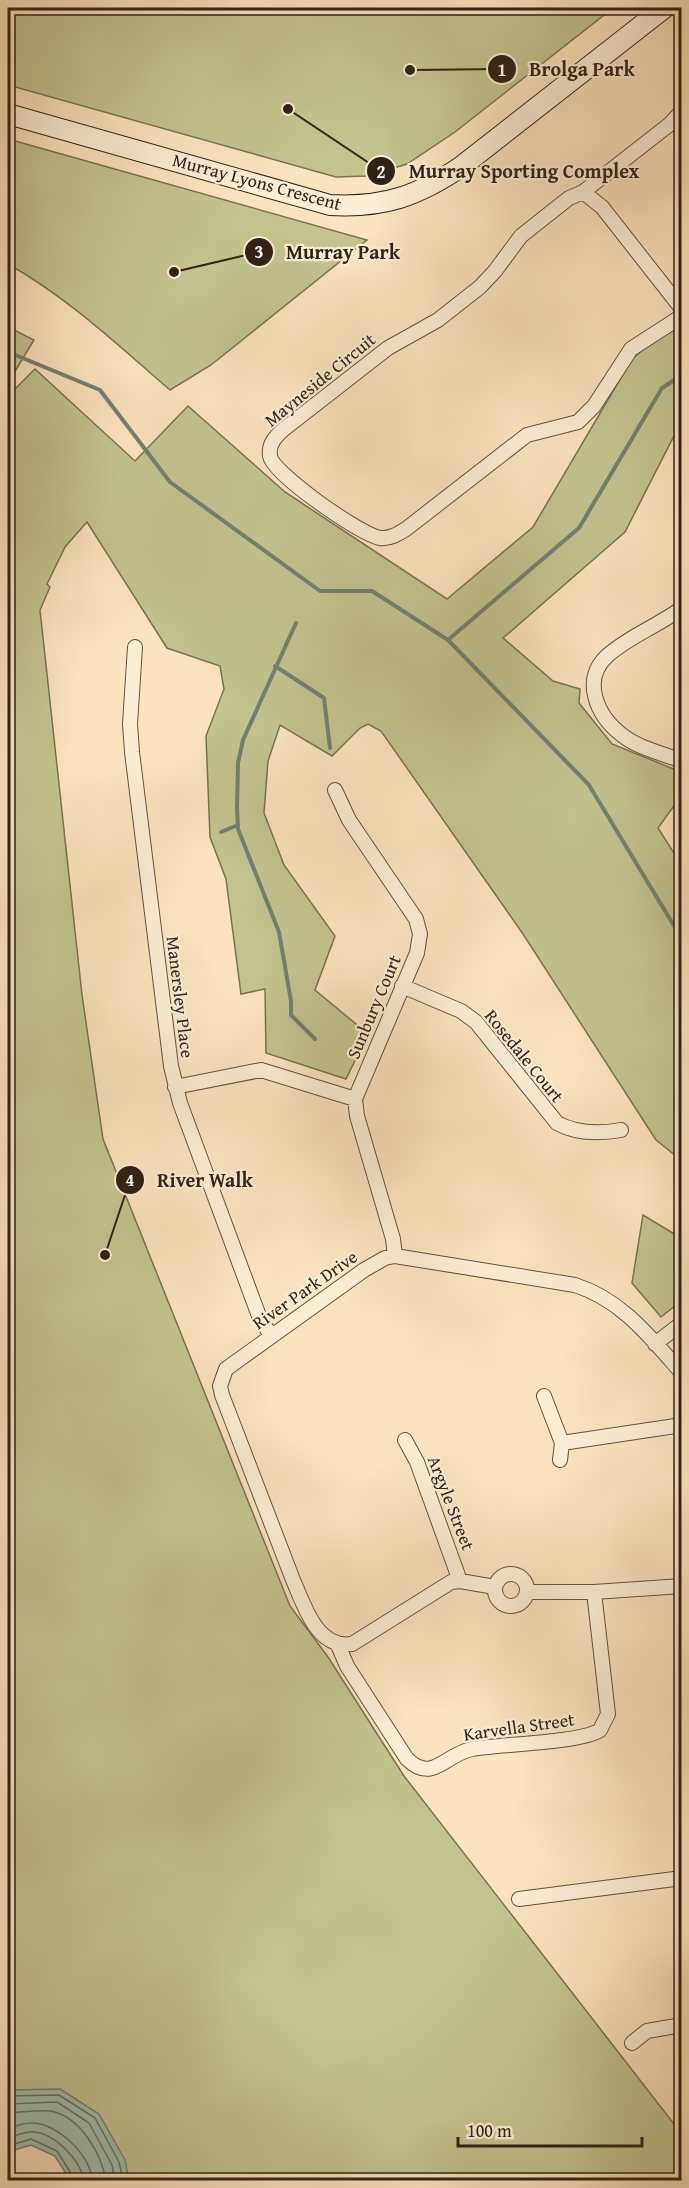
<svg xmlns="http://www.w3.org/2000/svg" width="689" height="2188" viewBox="0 0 689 2188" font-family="'Gentium Book Plus',serif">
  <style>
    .green { fill: #c2c38f; stroke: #7a7252; stroke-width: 1.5 }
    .water { fill: #9fbeae; stroke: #738071; stroke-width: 1.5 }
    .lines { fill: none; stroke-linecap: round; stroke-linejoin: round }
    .shore { stroke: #687062; stroke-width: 1.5 }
    .stream { stroke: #738071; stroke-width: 4 }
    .street-casing { stroke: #645240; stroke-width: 16 }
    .secondary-casing { stroke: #312216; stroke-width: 22 }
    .street { stroke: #fcedd5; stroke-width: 14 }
    .secondary { stroke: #fcedd5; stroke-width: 20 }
    .labels { text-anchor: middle; stroke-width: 4.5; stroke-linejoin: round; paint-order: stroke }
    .street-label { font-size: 18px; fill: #312216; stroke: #fcedd5 }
    .leader { fill: none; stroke: #312216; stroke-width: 2 }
    .callout-dot { fill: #312216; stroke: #fcedd5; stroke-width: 2 }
    .mark-label { font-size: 18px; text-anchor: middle; font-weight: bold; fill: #fff }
    .callout-label { font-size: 20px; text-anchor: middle; font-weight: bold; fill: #312216; stroke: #fcedd5; stroke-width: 4.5; stroke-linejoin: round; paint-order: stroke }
  </style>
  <rect width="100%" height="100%" fill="#fbe3bf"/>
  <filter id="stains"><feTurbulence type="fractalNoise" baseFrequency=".00333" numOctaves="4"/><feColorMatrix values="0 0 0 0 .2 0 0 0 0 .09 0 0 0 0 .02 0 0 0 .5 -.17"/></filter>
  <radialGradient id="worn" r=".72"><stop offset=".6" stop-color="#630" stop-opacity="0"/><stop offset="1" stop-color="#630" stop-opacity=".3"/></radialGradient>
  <path class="green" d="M8,8H613L455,132L407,164L368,176L336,177L8,85Z
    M8,139L367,240L211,365L170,390C119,346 67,297 8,264Z
    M681,323V422L625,532L503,638L553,681L580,689L579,703L612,744L681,772V796L658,828L681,864V1160L656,1140L523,934L381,731L368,724L360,728L332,756L280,725L268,761L264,813L284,865L335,936L315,990L368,1034L346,1079L266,1053L265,989L241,994L226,879L210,837L206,736L224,689L220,666L167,648L87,522L65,547L47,584L50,587L40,610L82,995L103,1139L290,1606L328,1657L404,1776L681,2133V2180H118L8,2090V396L35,369L135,461L188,406L285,492L447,599L533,527L632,359L663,333Z
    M8,327L34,340L8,383Z
    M643,1215L681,1238V1301L661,1317L632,1283Z"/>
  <path class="water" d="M60,2089L99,2114L125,2160L129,2180H70L55,2156L31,2145L8,2152V2090Z"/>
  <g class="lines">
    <path class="shore" d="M8,2096L59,2095L95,2118L119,2162L123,2180
      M8,2104L57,2102L89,2123L112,2165L115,2180
      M8,2113C21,2113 42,2108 55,2112C82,2120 101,2154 106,2180
      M8,2129C15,2126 23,2123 31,2123C56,2122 91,2155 92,2180
      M8,2138C15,2136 23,2132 31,2132C52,2131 82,2160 83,2180
      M8,2146L31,2139L57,2151L75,2180"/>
    <path class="stream" d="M8,352L100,390L170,482L320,591H372L448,640L589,785L682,939
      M296,623L243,740L238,763L237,808L238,829L279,932L291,1001V1015L315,1039
      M448,640L579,528L662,388L682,375
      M275,666L324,698L330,748
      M221,832L238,825"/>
    <g class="street-casing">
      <path id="street" d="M682,111L670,124L583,192L569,198L521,236L495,271L480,287L438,320L388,348L284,429C276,436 268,444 270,456C273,474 361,535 380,538C390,539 398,534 406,529L527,435L578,422L594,406L631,349L682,316
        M583,192L602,207L682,309
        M682,608C658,626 629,636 607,656C581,680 597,716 622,735C638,748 662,753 682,761
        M135,647L130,724L132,752L171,1066L180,1103L259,1316L271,1336
        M335,790L349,820L416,919L420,934L417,953L355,1099L357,1116L393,1239L395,1256
        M402,986L461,1011L476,1022L557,1123C577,1134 599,1134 621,1130
        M175,1087L261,1070L355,1099
        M655,1344L682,1323
        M544,1396L562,1443L560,1460
        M405,1440L417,1462L460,1581
        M562,1443L682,1425
        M495 1590a16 16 0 1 1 32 0a16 16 0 1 1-32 0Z
        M495,1587L460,1581L451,1582L352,1644C317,1649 305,1607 293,1580L222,1395L220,1386L226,1369L364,1270L385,1258L395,1256L575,1285C622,1300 650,1337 682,1373
        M527,1592H594L682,1586
        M338,1645L347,1666L407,1759C433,1784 445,1754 472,1749C500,1744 581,1743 600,1730L608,1714L594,1592
        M519,1899L682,1878
        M632,2043L647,2031L682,2025"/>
    </g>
    <g class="secondary-casing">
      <path id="secondary" d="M8,114L330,205C384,208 418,196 462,166L664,8"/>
    </g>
    <use href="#street" class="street"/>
    <use href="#secondary" class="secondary"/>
  </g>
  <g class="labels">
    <g class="street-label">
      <text transform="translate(257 182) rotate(15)" y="6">Murray Lyons Crescent</text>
      <text transform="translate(320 380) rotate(-39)" y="6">Mayneside Circuit</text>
      <text transform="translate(180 997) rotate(83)" y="6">Manersley Place</text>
      <text transform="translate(374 1007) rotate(-67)" y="6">Sunbury Court</text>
      <text transform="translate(524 1056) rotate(51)" y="6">Rosedale Court</text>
      <text transform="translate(305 1290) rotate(-35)" y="6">River Park Drive</text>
      <text transform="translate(451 1503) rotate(69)" y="6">Argyle Street</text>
      <text transform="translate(519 1727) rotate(-8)" y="6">Karvella Street</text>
    </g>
  </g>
  <path class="leader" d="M410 70L502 69M288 109L381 171M174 272L259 252M105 1255L130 1180"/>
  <g class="callout-dot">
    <circle cx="410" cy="70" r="6"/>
    <circle cx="288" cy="109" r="6"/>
    <circle cx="174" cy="272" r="6"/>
    <circle cx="105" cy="1255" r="6"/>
    <circle cx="502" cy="69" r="15"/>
    <circle cx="381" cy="171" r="15"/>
    <circle cx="259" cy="252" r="15"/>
    <circle cx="130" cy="1180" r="15"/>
  </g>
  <g class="mark-label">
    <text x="502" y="76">1</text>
    <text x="381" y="178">2</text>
    <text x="259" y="258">3</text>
    <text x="130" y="1186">4</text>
  </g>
  <g class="callout-label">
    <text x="582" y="76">Brolga Park</text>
    <text x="524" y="178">Murray Sporting Complex</text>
    <text x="343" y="259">Murray Park</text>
    <text x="205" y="1187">River Walk</text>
  </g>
  <rect width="689" height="2188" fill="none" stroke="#fbe3bf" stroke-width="30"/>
  <rect x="9" y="9" width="671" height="2170" fill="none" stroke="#312216" stroke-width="3"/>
  <rect x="15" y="15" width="659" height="2158" fill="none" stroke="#312216" stroke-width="1.5"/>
  <path d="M458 2137v9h184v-9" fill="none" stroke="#312216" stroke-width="3"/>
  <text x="467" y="2137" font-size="18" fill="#312216" stroke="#fcedd5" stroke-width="4.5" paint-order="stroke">100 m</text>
  <rect width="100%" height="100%" filter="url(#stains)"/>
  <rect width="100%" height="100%" fill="url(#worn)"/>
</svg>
